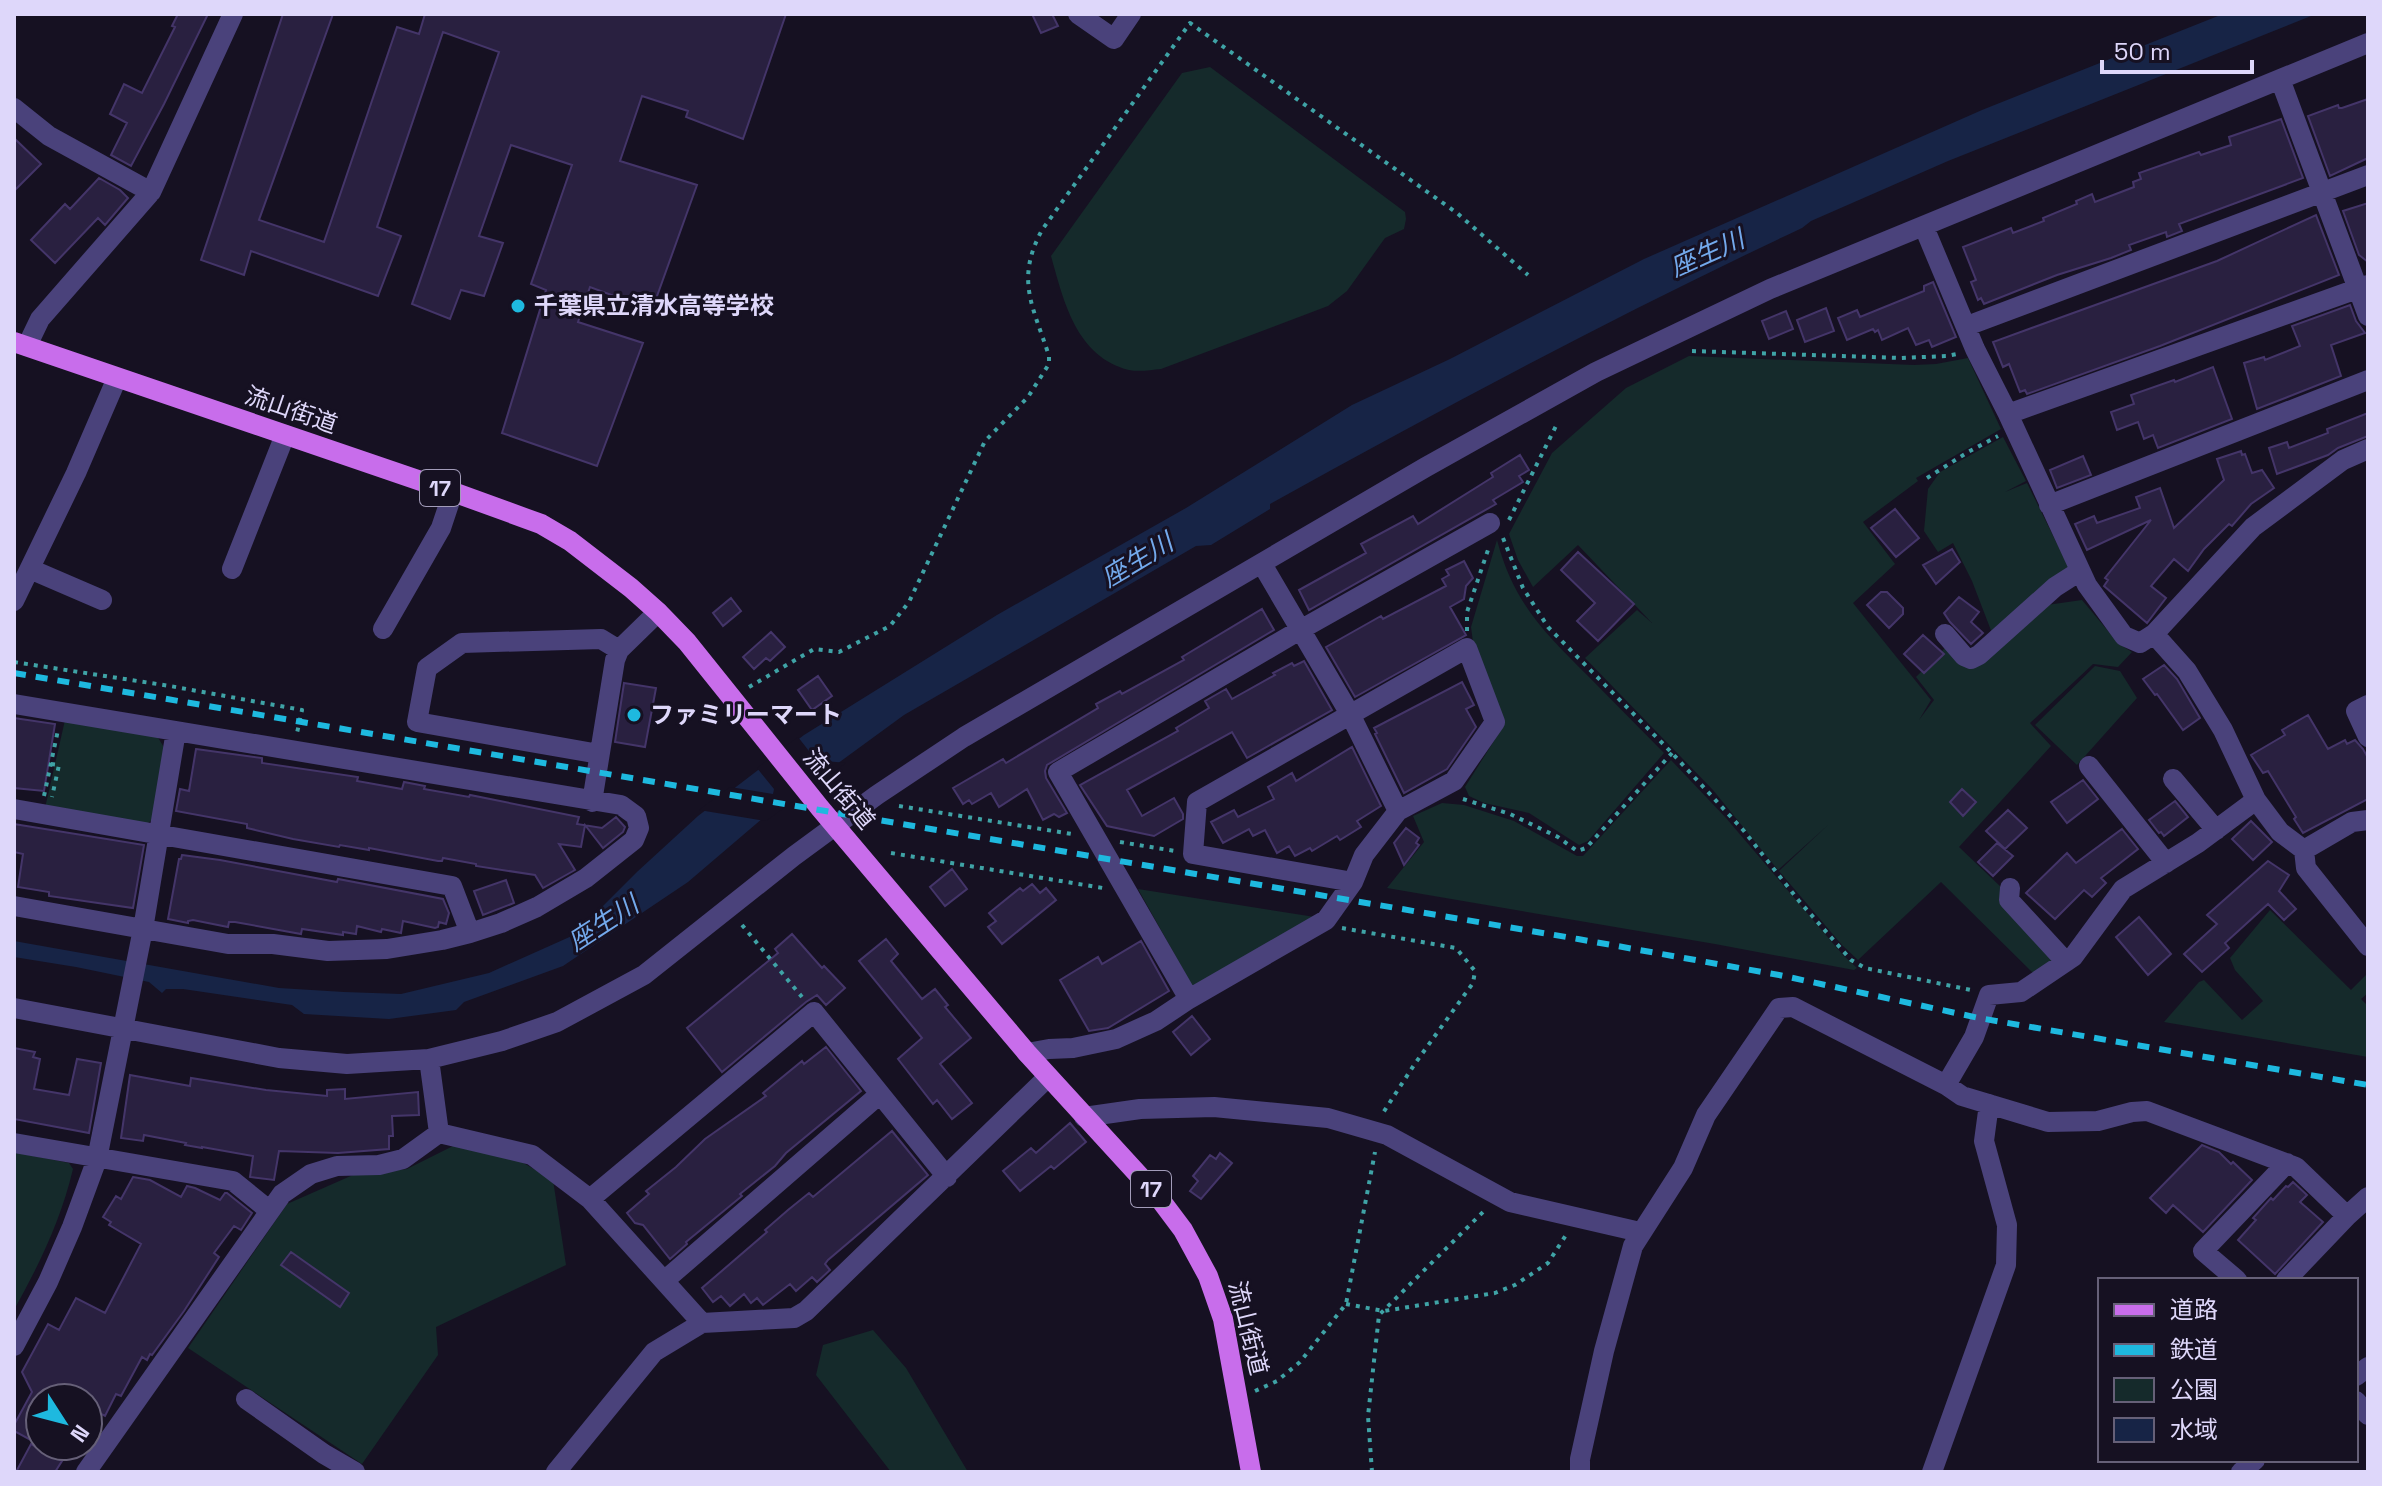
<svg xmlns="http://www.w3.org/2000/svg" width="2382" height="1486" viewBox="0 0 2382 1486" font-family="'Space Grotesk','Noto Sans JP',sans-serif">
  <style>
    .green { fill: #152a2b }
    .water { fill: #172446 }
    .pier { fill: #161122 }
    .building { fill: #292040; stroke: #443569; stroke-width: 2 }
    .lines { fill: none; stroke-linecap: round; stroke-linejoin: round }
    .path { stroke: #3fa3a6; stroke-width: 4; stroke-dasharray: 4 6; stroke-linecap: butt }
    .minor { stroke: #4a427b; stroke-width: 20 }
    .major { stroke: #c86deb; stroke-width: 20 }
    .rail { stroke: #1eb9df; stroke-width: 6; stroke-dasharray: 12 10; stroke-linecap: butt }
    .poi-dot { fill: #1eb9df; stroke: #161122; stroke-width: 3 }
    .labels { text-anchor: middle; stroke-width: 6; stroke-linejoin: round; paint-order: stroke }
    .shield { fill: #161122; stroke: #a29cb9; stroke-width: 2 }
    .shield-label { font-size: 22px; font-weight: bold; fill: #ded7fa }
    .poi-label { font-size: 24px; font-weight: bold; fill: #ded7fa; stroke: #161122; text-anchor: start }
    .street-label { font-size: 24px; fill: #ded7fa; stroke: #161122 }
    .water-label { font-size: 26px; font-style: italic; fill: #73a9ec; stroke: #161122 }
  </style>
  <rect width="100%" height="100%" fill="#161122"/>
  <path class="green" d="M1210,67L1405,212L1406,219L1404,229L1385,238L1347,291L1328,306L1161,369C1151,370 1139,372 1129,370C1077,357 1064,303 1051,256L1182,73Z
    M1689,356L1914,365L1936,364L1968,358L2001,429L1916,478L1918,481L1863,522L1895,564L1853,603L1931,700L1919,720L1934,700L1916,677L1946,647L1960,663L2040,606L2082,600L2119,644L2132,652L2118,667L2093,664L2030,723L2051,746L1959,847L2003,889L2051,953L2053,965L2036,976L1941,882L1858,960L1842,945L1779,871L1828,825L1778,870L1713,790L1585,658L1637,610L1652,623L1578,545L1533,587L1518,560L1509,534L1552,453L1626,388Z
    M2003,437L2026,481L2005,492L2027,483L2070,570L1992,633L1972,581L1953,543L1938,552L1924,531L1928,489L1940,472Z
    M1497,540C1514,604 1544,632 1589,677C1614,702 1639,728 1664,753L1588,841L1579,845L1529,813L1484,803L1469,796L1465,787L1504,725L1473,642L1471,627Z
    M2095,666L2120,671L2137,698L2077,765L2035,725Z
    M65,720L157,736L165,749L152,820L145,825L45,808Z
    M1671,760L1726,818L1843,955L1857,968L1854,970L1715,944L1387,888L1424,842L1413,816L1442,803L1464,805L1514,821L1577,856H1583Z
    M1138,889L1315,917L1194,989Z
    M2270,910L2351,990L2368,973V993L2361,999L2368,1006V1057L2164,1022L2199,982L2204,980L2242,1020L2263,1001L2235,970L2230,958Z
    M455,1145L520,1161L553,1180L566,1265L436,1327L438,1355L362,1464L188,1348L287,1204L353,1175L407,1169Z
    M14,1152L69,1163L73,1169C61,1220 39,1265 14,1310Z
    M873,1330L906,1368L968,1472H891L816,1375L823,1345Z"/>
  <path class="water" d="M2223,14H2316L1948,161L1811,221L1802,228C1621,313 1445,407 1270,504V509L1211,545L1196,546L904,715L763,818L688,882L563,966L464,1002L456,1010L389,1019L304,1014L292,1005L183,989H166L162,993L149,982L76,967L14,957V941L279,988L344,992L401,994L489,973L574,935L638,871L698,816L804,735L997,615L1186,508L1352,405L1450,359L1644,259L1982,110Z"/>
  <path class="pier" d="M798,737L816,760L846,763L766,821L699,810L730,787L773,794L774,789L757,768Z"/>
  <path class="building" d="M178,14H208L164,104L131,166L111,155L127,123L110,114L124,84L142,93L175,27L172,26Z
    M283,14H333L259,220L324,242L397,27L419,34L425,14H786L743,139L686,117L688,111L642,96L620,161L697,185L652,310L590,287L578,322L643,343L597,466L502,433L546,290L531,284L572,165L511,145L479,236L503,243L484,296L461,290L450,319L412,304L499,52L443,32L377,227L401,236L378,296L251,251L244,275L201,260Z
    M1032,14H1052L1058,26L1041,33Z
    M2368,99V158L2330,176L2308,116L2338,105L2339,108H2342Z
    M2281,119L2303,178L2179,224L2182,231L2167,237L2166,232L2129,245L2131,250L2111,258L2057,275L1984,304L1981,298L1978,300L1971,282L1976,280L1963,247L2011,228L2013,233L2044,221L2043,218L2077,204L2076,201L2092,194L2095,202L2134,187L2133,182L2141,179L2139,173L2199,152L2201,155L2231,145L2229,137Z
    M14,138L41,164L14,191Z
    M99,178L120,190L128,198L105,225L98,218L55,263L31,240L65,204L70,209Z
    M2368,203V262L2359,255L2343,211Z
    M2316,215L2339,275L2160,346L2027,394L2025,390L2020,392L2009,364L2003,367L1993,342L2217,261Z
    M1933,282L1956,337L1932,347L1929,340L1916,345L1908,328L1882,340L1878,330L1875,332L1873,329L1847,340L1838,318L1857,310L1860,317L1924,291V286Z
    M2350,305L2356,321L2365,333L2331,345L2341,376L2257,409L2244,363L2264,357L2265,360L2300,346L2292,326Z
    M1826,308L1834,331L1805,342L1797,320Z
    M1786,311L1793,329L1769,339L1762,321Z
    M2213,367L2232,419L2158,448L2153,435L2144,439L2138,422L2117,430L2111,412L2134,404L2131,395L2174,380L2175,382Z
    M2368,413V436L2338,448L2328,455L2277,474L2269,448L2287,442L2289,448L2328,433L2327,429Z
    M2241,451L2242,455L2245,454L2252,473L2262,470L2274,488L2251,504L2232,526L2229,524L2204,549L2188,571L2174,559L2151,586L2166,598L2147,623L2104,586L2108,580L2105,578L2151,520L2087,550L2075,524L2094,516L2097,523L2140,508L2136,497L2160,488L2174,528L2224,480L2217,459Z
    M1520,455L1529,470L1519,476L1523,482L1493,500L1496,504L1309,610L1299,590L1366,553L1361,544L1413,516L1418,524L1493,477L1491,473Z
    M2083,456L2091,475L2057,488L2050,470Z
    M1895,509L1919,538L1896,557L1871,528Z
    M1952,549L1960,562L1936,584L1923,565Z
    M1578,552L1634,604L1598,641L1577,621L1595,603L1561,570Z
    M1464,561L1473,578L1466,586L1464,599L1450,607L1466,635L1355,697L1326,647L1381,616L1383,619L1446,586L1442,579L1449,575L1446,570Z
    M1881,592H1887L1903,608V614L1889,628L1867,605Z
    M1959,597L1979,612L1971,622L1983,633L1971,644L1950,622L1944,613Z
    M731,598L741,611L723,626L713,613Z
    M1262,609L1274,630L1047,765L1045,771L1046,778L1067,813L1059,817L1054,814L1043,820L1027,789L999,807L991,793L972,804L969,800L963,804L953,788L1003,759L1006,763L1098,708L1096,704L1120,691L1122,694L1184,660L1182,657Z
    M771,632L785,647L770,661L766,658L754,669L743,657Z
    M1923,635L1944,654L1924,673L1904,654Z
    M1304,661L1332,710L1247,758L1232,732L1127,790L1142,816L1174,798L1183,814V819L1154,836L1107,826L1080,785L1178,731L1176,728L1209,708L1205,701L1226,689L1232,699L1275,675L1273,673L1292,663L1294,666Z
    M2164,665L2177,679L2200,718L2183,730L2157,694L2155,695L2143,679Z
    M818,676L832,696L812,710L798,690Z
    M1462,682L1474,705L1466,709L1476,727L1447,769L1404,793L1375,734L1377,733L1374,728Z
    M624,683L656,688L645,747L615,742Z
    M2308,715L2328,749L2345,740L2347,744L2355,740L2363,749L2368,758V799L2303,833L2294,819L2296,817L2268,771L2263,773L2251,755L2285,735L2282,730Z
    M14,718L55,724L44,791L14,788Z
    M1352,747L1381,806L1357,821L1361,827L1340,840L1337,836L1312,851L1310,848L1295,856L1289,846L1277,853L1265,830L1253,836L1249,829L1223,843L1211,822L1234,810L1238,817L1274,799L1268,787L1292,773L1296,781Z
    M196,749L262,758V763L358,777L357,781L402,789L404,782L425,786L424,789L469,797L470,795L579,817L577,824L602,828L616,817L625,827L623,832L603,848L585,825L581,847L559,844L575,870L543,888L535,875L476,866V864L443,858L442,861H438L369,848V850L340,845L339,847L293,839L247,828V824L176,811L180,789L189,791Z
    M2083,780L2098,799L2067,823L2051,802Z
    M1962,789L1976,802L1963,816L1950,802Z
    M2175,801L2188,817L2164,836L2161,832L2159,833L2149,820Z
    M2008,810L2027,828L2005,849L1986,831Z
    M2251,821L2272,842L2253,860L2232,839Z
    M14,824L144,845L133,908L49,896V892L18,887L23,854L14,852Z
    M1406,828L1419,838L1416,843L1419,845L1404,865L1394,843Z
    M2122,829L2138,849L2101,878L2106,883L2092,897L2084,890L2055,919L2026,893L2067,853L2076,863Z
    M1997,843L2013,856L1993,876L1978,862Z
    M182,855L220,860L337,882L338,879L443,899L449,913L446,924L439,922L438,927L435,928L403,921L401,933L382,929L381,932L357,926L356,934L343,932V935L302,929L301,934L235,922H229L228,927L193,920L188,921V923L168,919L179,859H181Z
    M2268,861L2289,875L2279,891L2296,909L2284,920L2268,904L2225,943L2229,948L2202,972L2184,954L2217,924L2207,915Z
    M952,869L967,889L945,906L930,887Z
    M506,880L514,903L483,915L474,891Z
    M1032,884L1040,893L1046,888L1056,900L1002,944L988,927L996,921L989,913L1020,888L1023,891Z
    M2139,917L2171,954L2148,975L2116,937Z
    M792,934L822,968L824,966L845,988L826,1005L817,995L806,1002L722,1072L687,1028L778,953L775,949Z
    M886,939L898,954L891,961L922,999L935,989L948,1005L945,1007L971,1038L940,1064L972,1103L952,1119L937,1100L933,1104L898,1059L922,1038L859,961Z
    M1141,941L1169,991L1108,1028L1089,1031L1060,980L1098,957L1102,964Z
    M1192,1016L1210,1039L1191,1055L1173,1032Z
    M826,1047L861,1091L786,1153L775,1166L740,1194L742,1196L686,1242L687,1244L670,1259L643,1225L635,1223L627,1213L649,1194L646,1191L676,1167L705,1139L766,1096L763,1093L802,1061L804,1064Z
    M14,1048L35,1052L33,1057L40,1059L34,1089L69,1095L77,1059L101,1063L89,1133L14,1119Z
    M130,1075L190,1086L191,1078L266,1090L327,1096V1090L345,1089V1099L418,1092L419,1115L392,1116L393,1136H389V1149L338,1153L279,1151L274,1180L250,1177L253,1156L202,1147V1148L185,1145L186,1143L144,1135L143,1141L121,1138Z
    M1070,1123L1086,1142L1054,1169L1051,1166L1020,1191L1003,1171L1031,1148L1036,1153Z
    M892,1131L928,1175L828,1260L825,1264L830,1270L817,1282L812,1277L796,1291L790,1284L763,1305L757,1298L751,1303L744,1294L730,1306L721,1296L713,1302L702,1288L767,1232L765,1230L788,1210L809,1193L813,1197Z
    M2202,1145L2219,1152L2231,1164L2233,1162L2252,1180L2203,1232L2173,1205L2166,1213L2150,1198Z
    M1220,1153L1232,1163L1201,1199L1190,1191L1198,1181L1193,1176L1210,1155L1216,1159Z
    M133,1177L150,1180L181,1197L187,1186L195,1188L220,1200L225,1193H227L252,1213L241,1230L234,1226L214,1253L219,1257L184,1311L152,1355L150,1354L147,1360L142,1357L121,1396L116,1394L105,1416L88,1407V1398H40V1445L14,1431V1425L32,1392L22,1372L48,1324L59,1330L76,1298L105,1313L141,1244L109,1225L111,1222L103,1217L116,1196L121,1199Z
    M2293,1182L2307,1195L2300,1202L2323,1222L2275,1274L2238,1240L2256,1220L2253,1218L2271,1198L2273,1200L2286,1186L2288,1187Z
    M291,1252L349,1293L340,1307L281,1265Z
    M31,1444L62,1461L55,1472H16Z"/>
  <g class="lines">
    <path class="path" d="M1692,351L1901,358L1947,356L1957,354
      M1927,478L1968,452L1998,436
      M1509,520L1558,422
      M1503,538L1523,588L1548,627L1672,753L1744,831L1799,901L1851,960L1865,968L1971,990
      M1467,631V612L1489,547
      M14,662L170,686L302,710L297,733
      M749,687L814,649L839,652L890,626L909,602L985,441L1028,397L1049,364V356C1033,306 1015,280 1042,230L1190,23L1457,213L1528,275
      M51,764L59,765L52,797
      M44,796L58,730
      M1463,799L1510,814L1558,837L1577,851L1586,848L1672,753
      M899,806L1072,834
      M1120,842L1175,851
      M891,853L1103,888
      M742,925L802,997
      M1342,928L1456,948L1475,971L1473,983L1414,1065L1381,1116
      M1346,1304L1384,1311L1495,1293L1515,1285L1548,1263L1566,1235
      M1255,1391L1277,1381L1300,1362L1346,1304L1375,1152
      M1372,1472L1368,1416L1379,1315L1484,1211"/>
    <path class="minor" d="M1078,14L1114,39L1131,14
      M2280,79L2368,316
      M14,108L49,136L151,192L40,319L27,346
      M151,192L233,14
      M1924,227L1975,349L2008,414L2087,585L2124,636L2140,643L2154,634L2253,527L2343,460L2368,449
      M1967,326L2368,175
      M2008,414L2368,285
      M2049,505L2368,380
      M1262,564L1350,714L1398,811
      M30,569L102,600
      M232,569L285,435
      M14,601L76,473L117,378
      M383,629L441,528L453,492
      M1945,634L1964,656L1971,659L1979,655L2055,587L2080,571
      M2154,634L2187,671L2223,730L2256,800L2280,832L2304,850L2352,822L2368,820
      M14,704L621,805L636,816L639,828L634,840L586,878L537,907L501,923L470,933L442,940L387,949L328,951L273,944H228L14,906
      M2368,705L2356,711L2368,737
      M599,754L417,722L427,668L462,643L601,639L619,650
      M2089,766L2166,863
      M2173,779L2216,830
      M592,802L615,660L619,650L658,612
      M14,809L452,886L470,933
      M2304,850L2306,868L2368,946
      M2010,888L2009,900L2066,962
      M1189,999L1058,772L1300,630L1490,523
      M14,1008L279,1058L347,1064L429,1059L502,1041L557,1022L644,975L794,856L877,795L964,737L1426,467L1596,372L1770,289L2368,43
      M1027,1053L1049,1049L1073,1048L1116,1039L1156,1021L1189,999L1326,920L1353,882L1364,855L1398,811L1454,781L1495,722L1467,648L1197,802L1193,854L1353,882
      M429,1059L439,1133
      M1946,1085L1974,1037L1989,995L2021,992L2073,957L2123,889L2198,843L2256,800
      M1084,1117L1140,1109L1214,1107L1328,1118L1387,1135L1510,1202L1640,1232
      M14,1143L233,1181L270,1211
      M590,1199L814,1012L947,1177
      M2347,1216L2368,1197
      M2237,1280L2203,1251L2287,1163
      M664,1281L880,1094
      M14,1346L48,1282L72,1227L97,1159L143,929L176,731
      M2356,1376L2368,1367
      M246,1399L324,1454L355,1472
      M2356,1401L2368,1415
      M86,1472L282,1194L311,1174L337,1166L379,1165L403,1159L439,1133L532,1155L590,1199L702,1323
      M556,1472L654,1352L702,1323L794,1318L806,1311L1048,1077
      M1580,1472V1459L1604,1351L1633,1246L1683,1168L1706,1115L1779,1008L1793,1007L1946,1085L1962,1096L2048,1122L2098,1121L2132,1112L2147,1111L2296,1167L2347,1216L2286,1280
      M1932,1472L2006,1265L2007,1225L1984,1141L1989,1104
      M2241,1472L2255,1460"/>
    <path class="major" d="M14,342L453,492L541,524L570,541L631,588L658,612L687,642L820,808L1027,1053L1156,1194L1183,1230L1208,1276L1223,1319L1251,1472"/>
    <path class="rail" d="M14,673L1578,939L1779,975L1979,1018L2368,1085"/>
  </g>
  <g class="poi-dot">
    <circle cx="518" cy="306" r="8"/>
    <circle cx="634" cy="715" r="8"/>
  </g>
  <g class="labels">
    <g class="shield">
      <rect x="420" y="470" width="40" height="36" rx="6"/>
      <rect x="1131" y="1171" width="40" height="36" rx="6"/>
    </g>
    <g class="shield-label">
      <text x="440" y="496">17</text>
      <text x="1151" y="1197">17</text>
    </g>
    <g class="poi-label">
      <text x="534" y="314">千葉県立清水高等学校</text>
      <text x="650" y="723">ファミリーマート</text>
    </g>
    <g class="street-label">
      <text transform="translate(291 410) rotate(19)" y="8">流山街道</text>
      <text transform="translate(839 789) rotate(50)" y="8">流山街道</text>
      <text transform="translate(1248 1328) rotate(76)" y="8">流山街道</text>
    </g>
    <g class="water-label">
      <text transform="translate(1707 253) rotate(-24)" y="9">座生川</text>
      <text transform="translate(1137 560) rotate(-31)" y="9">座生川</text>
      <text transform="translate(603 923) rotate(-33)" y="9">座生川</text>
    </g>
  </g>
  <rect width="2382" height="1486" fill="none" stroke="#ded7fa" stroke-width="32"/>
  <rect x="2098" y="1278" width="260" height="184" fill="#161122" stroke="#666078" stroke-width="2"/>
  <rect x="2114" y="1304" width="40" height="12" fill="#c86deb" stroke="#666078" stroke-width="2"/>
  <text x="2170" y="1318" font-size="24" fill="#ded7fa">道路</text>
  <rect x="2114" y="1344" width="40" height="12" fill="#1eb9df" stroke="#666078" stroke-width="2"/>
  <text x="2170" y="1358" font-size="24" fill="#ded7fa">鉄道</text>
  <rect x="2114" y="1378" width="40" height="24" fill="#152a2b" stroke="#666078" stroke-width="2"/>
  <text x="2170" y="1398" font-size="24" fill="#ded7fa">公園</text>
  <rect x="2114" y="1418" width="40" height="24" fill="#172446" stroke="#666078" stroke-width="2"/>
  <text x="2170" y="1438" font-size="24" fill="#ded7fa">水域</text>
  <g transform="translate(64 1422) rotate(126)"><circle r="38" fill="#161122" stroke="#666078" stroke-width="2"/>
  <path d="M0-6L14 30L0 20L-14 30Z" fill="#1eb9df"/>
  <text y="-12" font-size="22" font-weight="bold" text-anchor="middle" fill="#ded7fa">N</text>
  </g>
  <path d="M2102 60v12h150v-12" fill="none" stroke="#ded7fa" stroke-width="4"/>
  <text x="2114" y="60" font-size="24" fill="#ded7fa" stroke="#161122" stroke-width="6" paint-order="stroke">50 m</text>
</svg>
